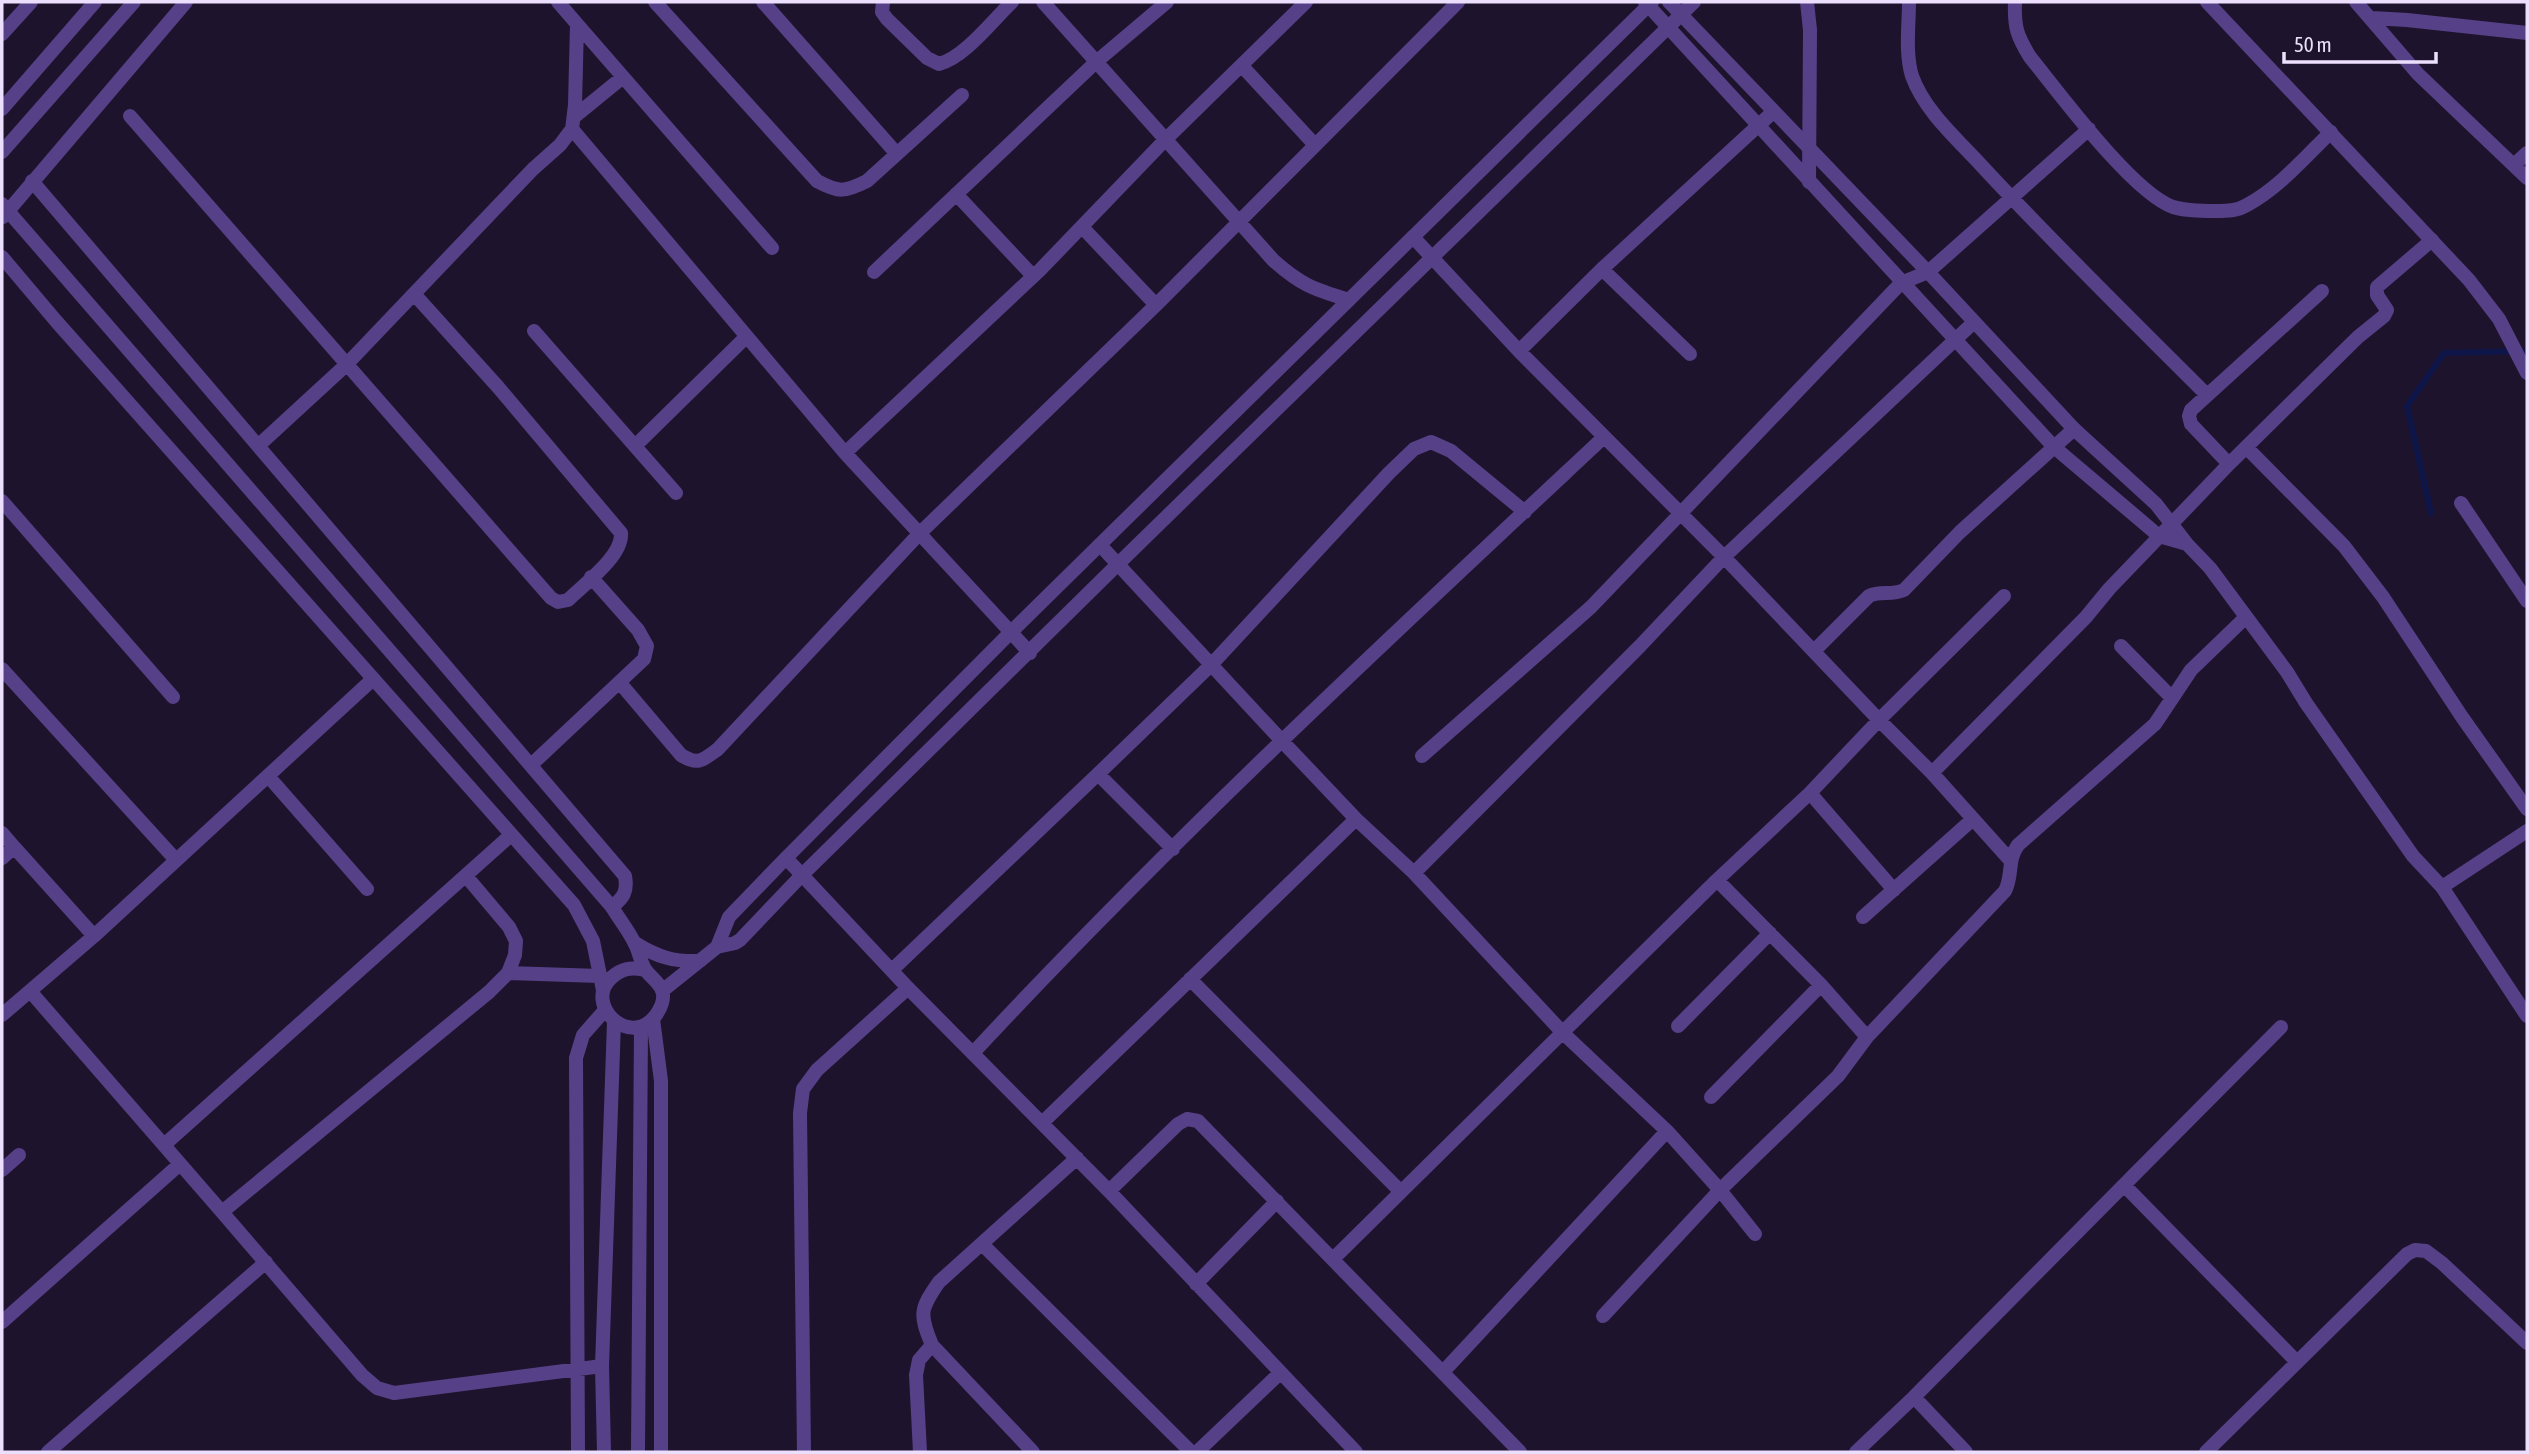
<svg xmlns="http://www.w3.org/2000/svg" width="2529" height="1454" viewBox="0 0 2529 1454" font-family="'Asap Condensed',sans-serif">
  <style>
    .lines { fill: none; stroke-linecap: round; stroke-linejoin: round }
    .stream { stroke: #0e1549; stroke-width: 6 }
    .minor { stroke: #564188; stroke-width: 14 }
    .tertiary { stroke: #564188; stroke-width: 14 }
  </style>
  <rect width="100%" height="100%" fill="#1e132c"/>
  <g class="lines">
    <path class="stream" d="M2431,513L2407,406L2444,353L2527,351"/>
    <path class="minor" d="M558,2L577,24L575,105L572,129L845,453L1030,653
      M655,2L817,181C839,193 845,192 867,181L962,95
      M763,2L897,154
      M883,2L882,12L887,19L927,58L939,64C964,58 993,20 1012,2
      M1043,2L1273,260C1301,285 1313,289 1349,300
      M1807,2L1810,30L1809,182
      M1909,2C1909,25 1905,53 1912,76C1924,110 1956,138 1980,164C2053,243 2131,319 2207,395
      M2015,2C2014,27 2017,36 2030,57C2060,94 2132,192 2173,207C2186,211 2202,211 2216,211C2227,211 2237,211 2247,205C2279,188 2305,157 2331,132
      M2356,2L2418,74L2527,178
      M2372,18L2407,20L2527,33
      M577,24L772,248
      M2,34L31,2
      M1242,66L1315,145
      M130,116L551,598L558,602L568,600C584,584 623,556 621,533L498,387L415,295
      M574,117L623,77
      M2515,164L2527,153
      M32,181L625,876C628,892 623,898 612,907
      M956,194L1033,276
      M1413,237L1519,351L1724,557L1879,720L1932,773L2086,617L2109,589L2229,464L2358,337L2384,316L2387,310L2377,295V287L2432,240
      M1602,269L1690,354
      M874,272L1096,62L1167,2
      M1156,305L1458,2
      M534,331L676,493
      M1519,351L1602,269L1773,112
      M259,445L346,365L533,169L560,145L572,129
      M635,446L746,337
      M2246,447L2344,546L2383,597L2462,717L2527,809
      M845,453L1040,270L1165,140L1306,2
      M2229,464L2191,424L2189,416L2191,410L2322,291
      M2,501L173,697
      M2461,503L2527,601
      M1100,545L1282,741L1356,819L1414,873L1564,1034L1667,1131L1720,1190L1755,1234
      M2121,646L2171,697
      M1814,651L1869,596C1881,590 1891,596 1904,590L1960,532L2074,429
      M2,669L176,860
      M620,683L681,755C698,766 703,760 718,749L919,534L1156,305L1083,228
      M1422,756L1591,607L1901,283L1928,272L2089,129
      M531,765L644,659L647,646L638,630L591,577
      M1932,773L2010,860
      M1098,774L1211,665L1389,473L1414,449L1431,442L1451,451L1525,512
      M268,776L367,889
      M2,833L14,847
      M2,858L14,847L94,936
      M786,858L908,988L1109,1191L1356,1452
      M1414,873L1640,646L1724,557L1973,323
      M1717,880L1821,985L1867,1037
      M2442,887L2527,831
      M1894,890L1810,793L1879,720L2004,596
      M1863,917L1973,819
      M892,970L1098,774L1173,849
      M508,973L600,976
      M1190,979L1401,1192
      M30,991L222,1212L489,992L508,973L515,955L516,941L509,927L466,876
      M2,1015L94,936L373,679
      M653,1019L661,1081V1452
      M1678,1026L1770,933
      M973,1053C1173,838 1389,638 1604,437
      M1711,1097L1821,985
      M1042,1123L1356,819
      M164,1145L511,835
      M2,1170L19,1155
      M2124,1185L2281,1027
      M1109,1191L1178,1124L1187,1119L1198,1121L1520,1452
      M222,1212L362,1375L377,1388L394,1393L602,1366
      M982,1244L1191,1452
      M1333,1259L1717,880L1810,793
      M1196,1284L1277,1201
      M1603,1316L1720,1190L1838,1076L1867,1037L2005,891C2013,876 2007,860 2018,845L2155,724L2191,670L2246,617
      M2,1322L180,1164
      M1443,1372L1667,1131
      M1914,1397L2124,1185L2297,1362
      M48,1452L266,1262
      M578,1452L576,1058L583,1035L605,1010
      M804,1452L800,1113L803,1089L817,1070L908,988
      M920,1452L916,1375L919,1360L932,1345
      M1033,1452L932,1345C919,1314 920,1309 939,1282L1077,1158
      M1197,1452L1280,1373
      M1856,1452L1914,1397L1966,1452
      M2206,1452L2407,1254L2415,1250L2426,1251L2442,1263L2527,1343"/>
    <path class="tertiary" d="M1645,2L2054,447L2159,536L2187,544
      M1669,2L1928,272L2074,429L2156,504L2187,544L2210,568L2287,672L2306,703L2413,856L2442,887L2527,1016
      M2207,2L2469,280L2499,319L2527,373
      M2,109L95,2
      M2,152L134,2
      M2,204L612,907C619,919 629,931 635,944C639,951 640,961 645,969C649,976 658,981 662,990C665,998 661,1008 656,1015C630,1050 583,1004 611,978C622,968 631,967 645,970
      M3,217L186,2
      M2,257L56,321L574,905L593,941L603,990
      M635,943C657,957 674,962 700,961
      M717,947L729,917L786,858L1011,632L1652,2
      M662,991L717,947L735,943L740,940L802,875L1117,565L1694,2
      M604,1452L602,1366L614,1022
      M638,1452L641,1027"/>
  </g>
  <rect width="2529" height="1454" fill="none" stroke="#ebdffd" stroke-width="7"/>
  <path d="M2284 52v10h152v-10" fill="none" stroke="#ebdffd" stroke-width="3.5"/>
  <text x="2294" y="52" font-size="21" fill="#ebdffd" stroke="#1e132c" stroke-width="5" paint-order="stroke">50 m</text>
</svg>
